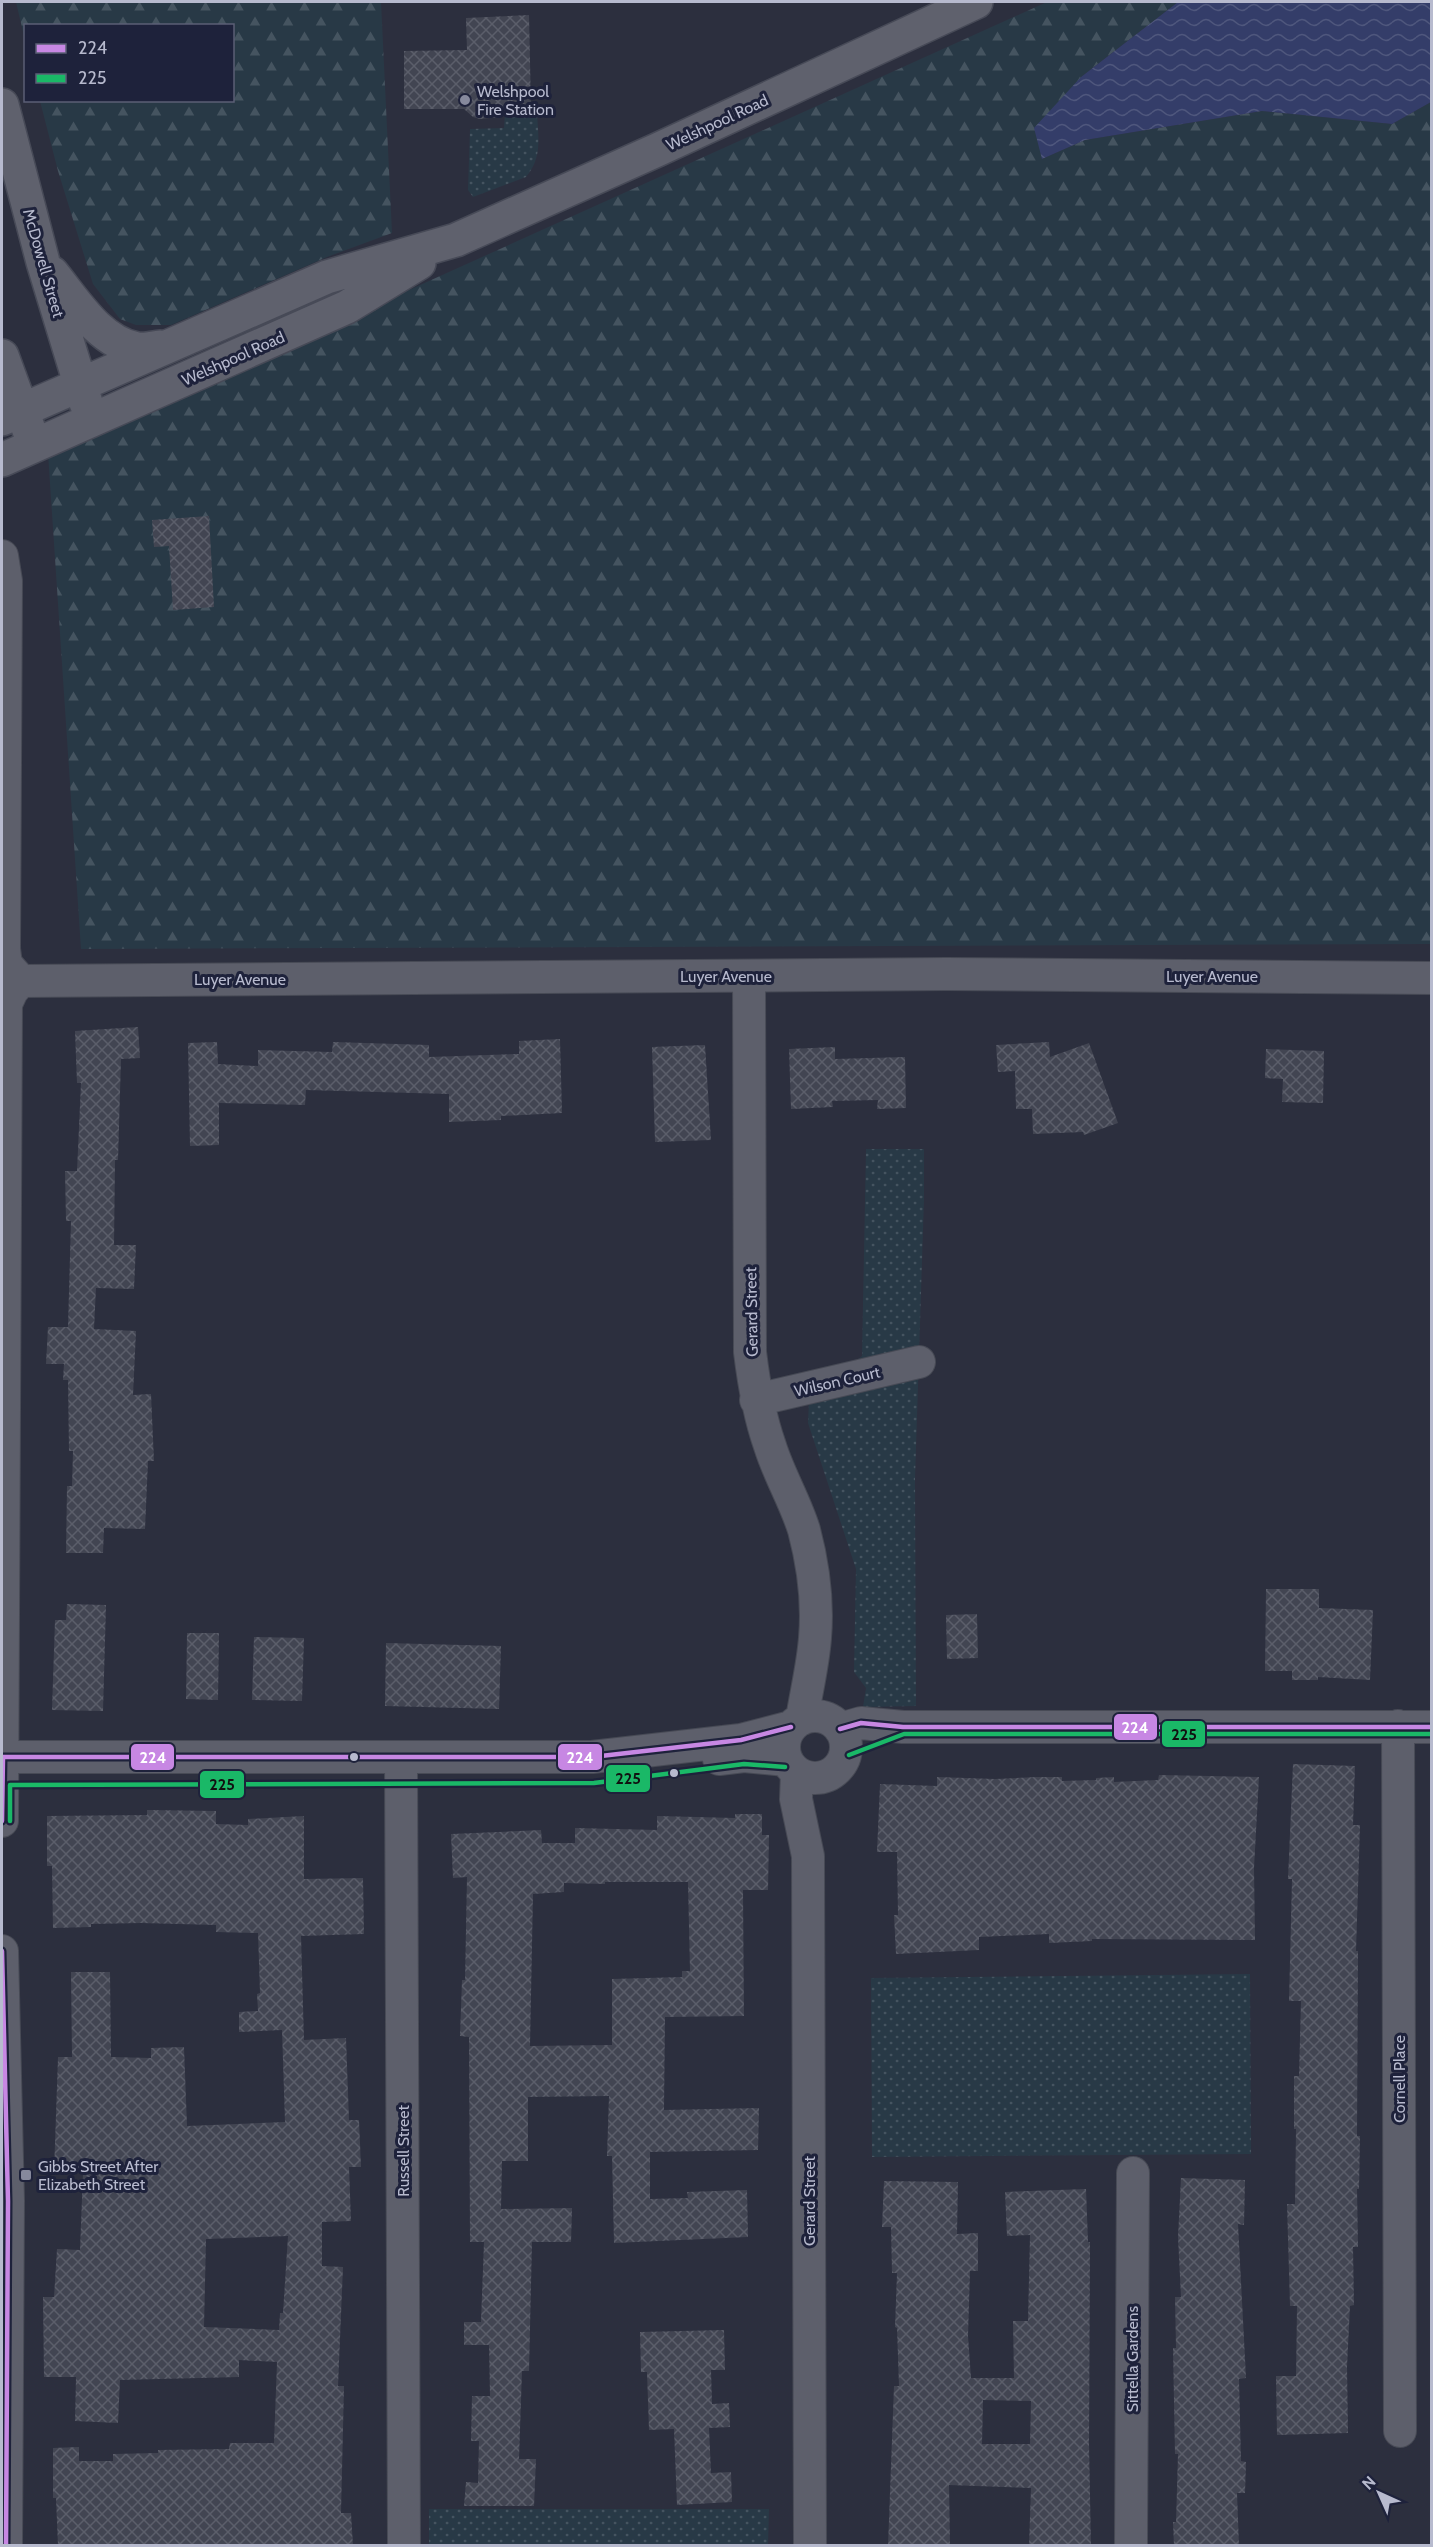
<svg xmlns="http://www.w3.org/2000/svg" width="1433" height="2547" viewBox="0 0 1433 2547" font-family="Cabin,sans-serif">
  <style>
    .grass { fill: url(#grass-dots) }
    .forest { fill: url(#forest-firs) }
    .water { fill: url(#water-waves) }
    .building { fill: url(#building-cross-hatch); fill-rule: evenodd }
    .lines { fill: none; stroke-linecap: round; stroke-linejoin: round }
    .minor-casing { stroke: #474a55; stroke-width: 34 }
    .major-casing { stroke: #474a57; stroke-width: 36 }
    .minor { stroke: #5d5f6b; stroke-width: 32 }
    .major { stroke: #5f616d; stroke-width: 33 }
    .bus-1-casing { stroke: #1e223b; stroke-width: 9 }
    .bus-2-casing { stroke: #1e223b; stroke-width: 9 }
    .bus-1 { stroke: #c787e3; stroke-width: 4.5 }
    .bus-2 { stroke: #1ab867; stroke-width: 4.5 }
    .poi-dot { fill: #86899c; stroke: #1e223b; stroke-width: 2 }
    .bus-dot { fill: #b7bace; stroke: #1e223b; stroke-width: 2 }
    .labels { text-anchor: middle; stroke-width: 6; stroke-linejoin: round; paint-order: stroke }
    .poi-label { font-size: 16px; fill: #b7bace; stroke: #1e223b; text-anchor: start }
    .street-label { font-size: 16px; fill: #b7bace; stroke: #1e223b }
    .line-badge { stroke: #1e223b; stroke-width: 2 }
    .badge-label { font-size: 16px; text-anchor: middle; font-weight: bold; fill: #fff }
    .pale-badge-label { font-size: 16px; text-anchor: middle; font-weight: bold; fill: #111 }
  </style>
  <defs>
    <pattern id="grass-dots" width="8" height="8" patternUnits="userSpaceOnUse" patternTransform="scale(1.5)"><rect width="8" height="8" fill="#283946"/><path d="M2 2h.1M6 6h.1" fill="none" stroke="#455460" stroke-width="1.8" stroke-linecap="round"/></pattern>
    <pattern id="forest-firs" width="22" height="20" patternUnits="userSpaceOnUse" patternTransform="scale(1.5)"><rect width="22" height="20" fill="#283946"/><path d="M5 1l3.5 6h-7zM16 11l3.5 6h-7z" fill="#455460"/></pattern>
    <pattern id="water-waves" width="16" height="10" patternUnits="userSpaceOnUse" patternTransform="scale(1.5)"><rect width="16" height="10" fill="#343d69"/><path d="M0 5q4-4 8 0t8 0" fill="none" stroke="#4f577d"/></pattern>
    <pattern id="building-cross-hatch" width="8" height="8" patternUnits="userSpaceOnUse" patternTransform="scale(1.5)"><rect width="8" height="8" fill="#424552"/><path d="M0 0l8 8M0 8l8-8" fill="none" stroke="#5b5e6a"/></pattern>
  </defs>
  <rect width="100%" height="100%" fill="#2c2f3e"/>
  <path class="grass" d="M537,112C538,136 543,157 526,177L473,197L468,190L470,129L504,128L505,113Z
    M866,1149H924V1199L915,1479L916,1706L863,1707L866,1688L854,1672L856,1569L808,1423L809,1401L862,1356Z
    M1250,1974L1251,2154L872,2157L871,1978Z
    M429,2509H769L768,2545H429Z"/>
  <path class="forest" d="M16,2H381L392,233L327,257L171,325H136L120,319L93,284L58,171L40,101L232,100V26H26L25,40Z
    M1047,2H1178L1081,77L1042,159L1085,140L1262,111L1392,124L1431,102V944L81,949L48,453Z"/>
  <path class="water" d="M1178,2H1431V102L1392,124L1262,111L1085,140L1042,159L1034,128L1081,77Z"/>
  <path class="building" d="M529,15L531,108H511L499,117L480,119L473,117L464,109H404V51L467,50L466,18Z
    M209,516L214,607L173,610L169,546L154,547L152,520Z
    M138,1027L140,1058L121,1059L118,1160H115L114,1245H136L134,1289L96,1288L94,1329L136,1331L133,1395L151,1394L154,1461H148L145,1529L104,1528L103,1553H66L67,1486H72L73,1451H69L68,1380H63L64,1364H46L48,1327H68L71,1221H66L65,1171H77L81,1083H77L75,1031Z
    M560,1039L562,1113L501,1116V1120L449,1122V1094L306,1090L305,1105L219,1103V1145L190,1146L188,1043L217,1042L218,1064L258,1066V1050L332,1052L333,1042L429,1045V1057L519,1054V1041Z
    M1049,1042L1050,1057L1089,1043L1118,1123L1084,1135L1083,1132L1033,1134L1032,1109H1016L1015,1071L998,1072L996,1045Z
    M705,1045L711,1140L655,1142L652,1047Z
    M835,1047V1059L905,1057L906,1108L877,1109L878,1100L832,1101L833,1107L791,1109L789,1049Z
    M1266,1049L1324,1051L1323,1103L1282,1102L1283,1079L1265,1078Z
    M1266,1589H1319V1608L1373,1610L1370,1680L1318,1677V1680H1292V1671H1265Z
    M67,1604L106,1605L103,1711L52,1710L55,1620H66Z
    M977,1614L978,1658L947,1659L946,1615Z
    M187,1633H219L218,1700L186,1699Z
    M254,1637L304,1638L302,1701L252,1700Z
    M386,1643L501,1646L499,1709L385,1706Z
    M1293,1764L1355,1766L1353,1825H1360L1356,1951H1358L1357,2136H1360L1359,2189H1357L1358,2247H1353L1354,2305L1350,2306L1347,2367L1348,2433L1277,2435L1276,2376H1296L1297,2306H1290L1287,2204H1295L1296,2129H1294V2076H1299L1301,2001H1289L1292,1879H1288Z
    M1159,1775L1259,1777L1254,1868L1255,1940L1092,1939V1941L1049,1943V1934L979,1937V1950L896,1954L894,1915H898L897,1852H877L880,1784L937,1786V1777L995,1779L1036,1777H1062V1781L1096,1780V1778L1114,1777V1782L1158,1780Z
    M147,1810L216,1811V1824L248,1825V1819L304,1816V1879L363,1878L364,1934L301,1936L304,2040L346,2038L349,2120H359L361,2167H349L351,2221L322,2222V2266L343,2267L338,2386H344L341,2513H351L353,2546H58L56,2498H53V2448L79,2447V2461H113V2454L158,2453V2450L229,2449L230,2443H274L277,2362L239,2360V2377L120,2380L118,2423L75,2421L76,2377H44L43,2297H54L57,2249L80,2250L83,2173L54,2172L58,2057H72L71,1972H110L111,2057L151,2058V2048L184,2047L187,2126L285,2122L282,2030L239,2032V2012L258,2011L257,1994L260,1993L258,1933L216,1932V1925L141,1923L91,1924V1927L53,1928L52,1866H47V1816L147,1815ZM288,2236L283,2313H280L279,2330L204,2327L206,2239Z
    M735,1814H762V1835H769L768,1890H743L744,2016L665,2017L664,2110L759,2108L758,2150L650,2152V2199L688,2198L687,2192L747,2190L748,2237L614,2243L612,2156H607L609,2096L528,2097V2161H502L501,2209L572,2208L571,2242H532L529,2371H522L519,2459H536L534,2506H464L466,2482L478,2483L479,2441H471L472,2396H490L489,2345H464V2322H481L484,2242H470L469,2037L460,2036L462,1980H465L467,1877L453,1878L451,1834L541,1830L542,1843H575V1828L657,1830V1816L735,1818ZM605,1882H688L690,1971H682V1977L612,1979V2045L530,2046L533,1894L564,1892V1883L605,1884Z
    M1181,2178L1245,2180L1244,2225L1238,2224L1246,2378L1239,2379L1241,2461L1246,2462L1245,2493H1237L1239,2546H1174L1173,2522H1176L1178,2454H1175L1173,2348H1176L1175,2297H1181L1178,2237Z
    M884,2181L958,2182L957,2234L978,2233V2271H970L968,2336L971,2378H1014L1013,2321H1028L1030,2235L1007,2236L1005,2192L1086,2189L1088,2242H1090L1089,2444L1091,2546H1029L1031,2488L949,2485L950,2546H888L894,2386H899L897,2328L895,2327L897,2273H892L891,2227H882ZM983,2400L1031,2401L1030,2444H982Z
    M724,2330L725,2370H711L712,2404L729,2403L730,2427L709,2428L711,2473L731,2472L732,2502L677,2505L674,2429L649,2430L647,2372H641L640,2332Z"/>
  <g class="lines">
    <g class="minor-casing">
      <path id="minor" d="M2,556L6,581L4,949L6,964L21,981
        M749,976L750,1352C754,1385 759,1415 770,1446C779,1475 795,1501 804,1530C813,1564 818,1603 815,1638C813,1665 806,1693 802,1719
        M21,981L946,974L1432,978
        M756,1400L919,1362
        M784 1747a31 31 0 1 1 62 0a31 31 0 1 1-62 0Z
        M1398,1726L1400,2431
        M840,1729L861,1723L903,1727H1432
        M3,1757H592L741,1740L791,1727
        M401,1757L404,2546
        M719,1759L744,1756L786,1760
        M797,1773L796,1799L808,1856L810,2546
        M2,1821L6,1004L12,991L21,981
        M2,1951L8,2201L6,2546
        M1131,2546L1133,2173"/>
    </g>
    <g class="major-casing">
      <path id="major" d="M2,105L43,262L86,403
        M52,273C75,301 99,342 137,349C145,350 153,348 160,347
        M2,356L29,430
        M2,419L327,277L456,240L657,150L976,2
        M2,460L347,307L419,263"/>
    </g>
    <use href="#minor" class="minor"/>
    <use href="#major" class="major"/>
    <g class="bus-1-casing">
      <path id="bus-1" d="M840,1729L861,1723L903,1727H1432
        M2,1821L3,1757H592L741,1740L791,1727
        M2,1951L8,2201L6,2546"/>
    </g>
    <g class="bus-2-casing">
      <path id="bus-2" d="M849,1755L904,1734H1432
        M10,1821V1785L594,1783L744,1764L785,1767"/>
    </g>
    <use href="#bus-1" class="bus-1"/>
    <use href="#bus-2" class="bus-2"/>
  </g>
  <g class="poi-dot">
    <circle cx="465" cy="100" r="6"/>
    <rect x="20" y="2169" width="12" height="12" rx="3"/>
  </g>
  <g class="bus-dot">
    <circle cx="354" cy="1757" r="5"/>
    <circle cx="674" cy="1773" r="5"/>
  </g>
  <g class="labels">
    <g class="poi-label">
      <text x="477" y="97">Welshpool<tspan x="477" dy="18">Fire Station</tspan></text>
      <text x="38" y="2172">Gibbs Street After<tspan x="38" dy="18">Elizabeth Street</tspan></text>
    </g>
    <g class="street-label">
      <text transform="translate(717 122) rotate(-25)" y="6">Welshpool Road</text>
      <text transform="translate(44 263) rotate(74)" y="6">McDowell Street</text>
      <text transform="translate(233 358) rotate(-24)" y="6">Welshpool Road</text>
      <text x="726" y="982">Luyer Avenue</text>
      <text x="1212" y="982">Luyer Avenue</text>
      <text x="240" y="985">Luyer Avenue</text>
      <text transform="translate(751 1312) rotate(-91)" y="6">Gerard Street</text>
      <text transform="translate(837 1381) rotate(-13)" y="6">Wilson Court</text>
      <text transform="translate(1399 2079) rotate(-90)" y="6">Cornell Place</text>
      <text transform="translate(403 2151) rotate(-90)" y="6">Russell Street</text>
      <text transform="translate(809 2201) rotate(-90)" y="6">Gerard Street</text>
      <text transform="translate(1132 2359) rotate(-90)" y="6">Sittella Gardens</text>
    </g>
  </g>
  <g class="line-badge">
    <rect x="1113" y="1713" width="45" height="28" rx="6" fill="#c787e3"/>
    <rect x="1161" y="1720" width="45" height="28" rx="6" fill="#1ab867"/>
    <rect x="130" y="1743" width="45" height="28" rx="6" fill="#c787e3"/>
    <rect x="557" y="1743" width="46" height="28" rx="6" fill="#c787e3"/>
    <rect x="605" y="1764" width="46" height="29" rx="6" fill="#1ab867"/>
    <rect x="199" y="1770" width="46" height="29" rx="6" fill="#1ab867"/>
  </g>
  <g class="badge-label">
    <text x="1135" y="1733">224</text>
    <text x="153" y="1763">224</text>
    <text x="580" y="1763">224</text>
  </g>
  <g class="pale-badge-label">
    <text x="1184" y="1740">225</text>
    <text x="628" y="1784">225</text>
    <text x="222" y="1790">225</text>
  </g>
  <rect width="1433" height="2547" fill="none" stroke="#b7bace" stroke-width="6"/>
  <rect x="24" y="24" width="210" height="78" fill="#1e223b" stroke="#5b5f76" stroke-width="1.5"/>
  <rect x="36" y="44" width="30" height="9" fill="#c787e3" stroke="#5b5f76" stroke-width="1.5"/>
  <text x="78" y="54" font-size="18" fill="#b7bace">224</text>
  <rect x="36" y="74" width="30" height="9" fill="#1ab867" stroke="#5b5f76" stroke-width="1.5"/>
  <text x="78" y="84" font-size="18" fill="#b7bace">225</text>
  <g transform="translate(1379 2493) rotate(315)" stroke="#1e223b" stroke-width="4.5" paint-order="stroke">
  <path d="M0-4.5L10 22L0 15L-10 22Z" fill="#b7bace"/>
  <text y="-9" font-size="16" font-weight="bold" text-anchor="middle" fill="#b7bace">N</text>
  </g>
</svg>
